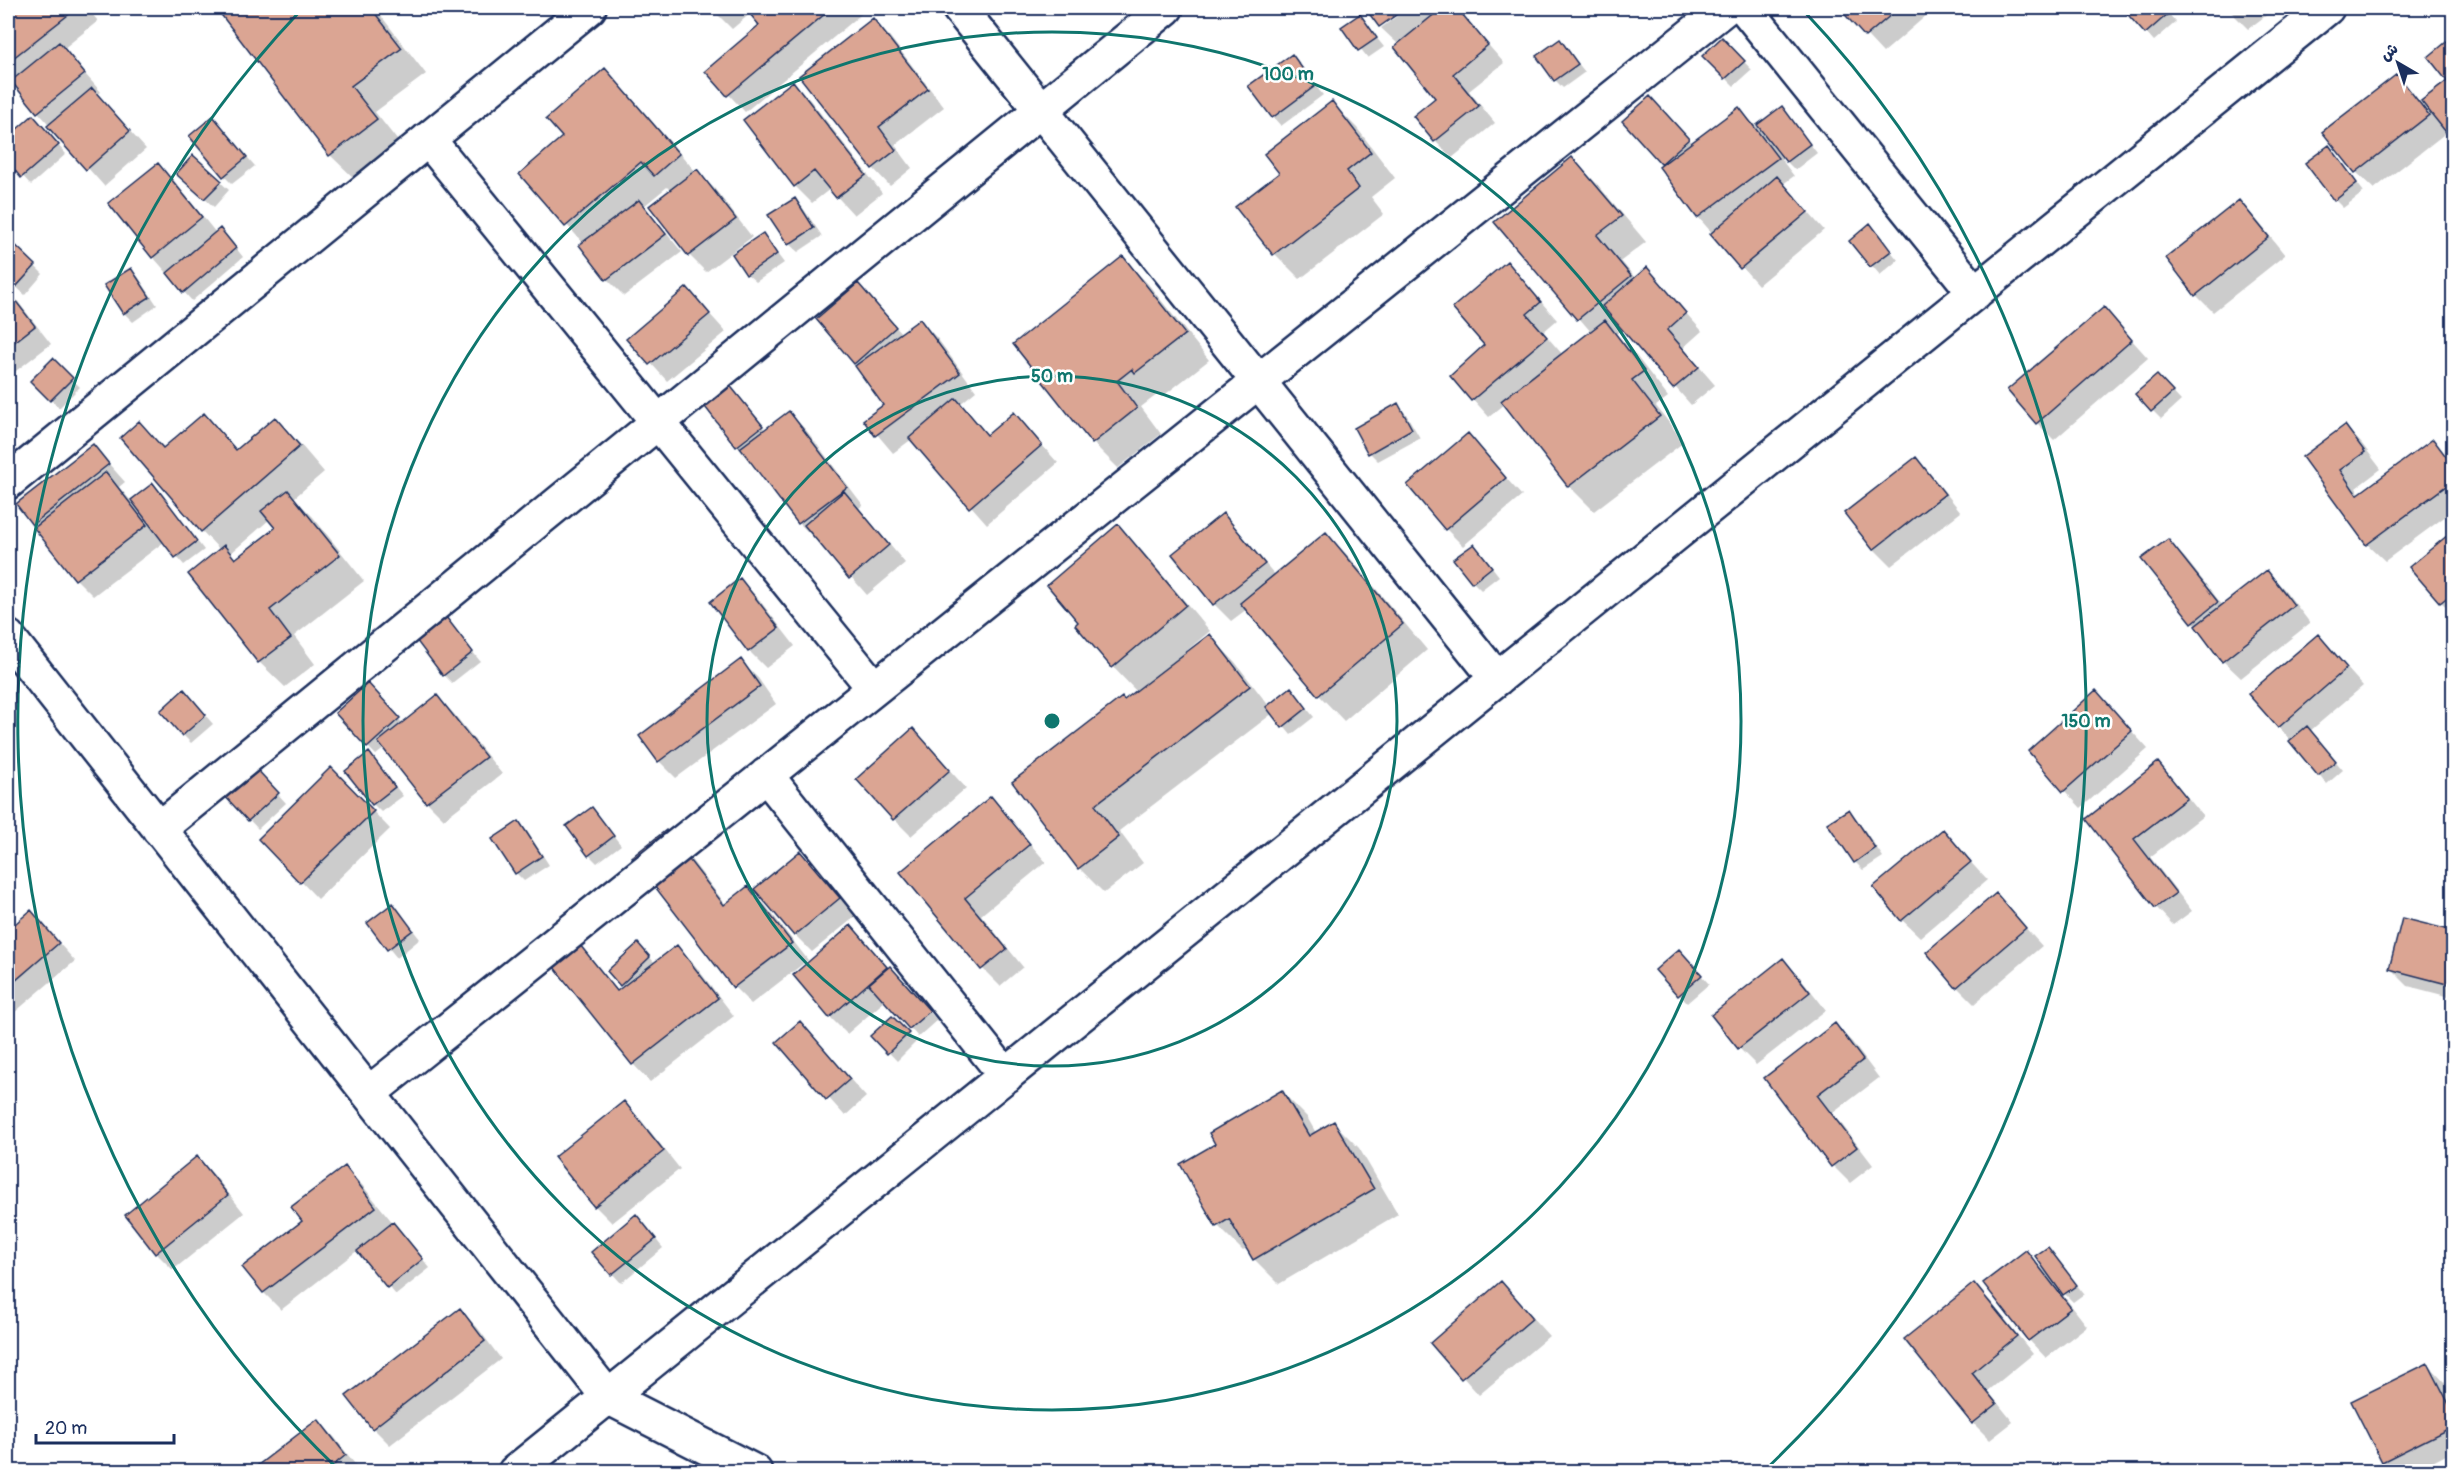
<svg xmlns="http://www.w3.org/2000/svg" width="2461" height="1479" viewBox="0 0 2461 1479" font-family="Pangolin,'Playpen Sans Arabic',sans-serif">
  <style>
    .shadow { fill: #0003; fill-rule: evenodd }
    .building { fill: #dba593; stroke: #1b2f5e; stroke-width: 1.5 }
    .lines { fill: none; stroke-linecap: round; stroke-linejoin: round }
    .minor-casing { stroke: #1b2f5e; stroke-width: 38 }
    .minor { stroke: #fff; stroke-width: 33 }
    .ring { fill: none; stroke: #0f766e; stroke-width: 3 }
    .centre { fill: #0f766e; stroke: #fff; stroke-width: 3 }
    .ring-label { font-size: 18px; text-anchor: middle; font-weight: bold; fill: #0f766e; stroke: #fff; stroke-width: 5; stroke-linejoin: round; paint-order: stroke }
  </style>
  <rect width="100%" height="100%" fill="#fff"/>
  <filter id="ink" filterUnits="userSpaceOnUse"><feTurbulence type="fractalNoise" baseFrequency=".0167" numOctaves="2"/><feDisplacementMap in="SourceGraphic" scale="12" xChannelSelector="R" yChannelSelector="G"/><feConvolveMatrix kernelMatrix="1 2 1 2 8 2 1 2 1" color-interpolation-filters="sRGB"/></filter>
  <g filter="url(#ink)">
    <path class="shadow" d="M8,8H87L98,21L63,49L101,92L97,95L146,149L104,186L38,112L8,73Z
      M218,8H375L426,74L375,112L401,145L356,180L330,155Z
      M711,8H862L865,11L745,112L707,71L761,25L751,13L732,29Z
      M1366,8H1403L1381,24V27Z
      M1408,8H1456L1504,63L1469,91L1495,123L1452,158L1435,141L1437,98L1399,45L1381,28Z
      M1841,8H1935L1883,53Z
      M2124,8H2163L2176,22L2154,41Z
      M2227,8H2276L2248,29Z
      M1359,16L1384,47L1368,58L1343,27Z
      M873,20L890,37L944,107L895,145L912,168L890,186L873,168L801,76Z
      M1722,39L1752,70L1734,86L1704,56Z
      M1560,41L1585,72L1563,88L1555,80Z
      M2454,43V140L2447,132L2374,189L2356,172L2324,132L2397,76L2421,103L2449,82Z
      M1291,56L1323,95L1281,126L1273,117Z
      M605,70L630,96L696,172L714,188L752,237L706,272L689,255L652,206L671,191L667,187L644,206L682,252L624,296L607,279L584,244L521,174L564,138Z
      M793,83L810,100L882,193L854,215L830,189L812,203L795,186L745,120Z
      M1332,103L1357,128L1395,178L1371,197L1384,214L1300,279L1275,254L1237,207L1281,174Z
      M1658,106L1692,144L1739,109L1757,127L1782,108L1817,153L1795,170L1783,158L1781,159L1794,176L1783,184L1824,230L1758,285L1698,217L1664,165L1624,121Z
      M33,118L66,154L31,185L8,160V139Z
      M213,118L255,166L232,184L224,176Z
      M2329,147L2364,192L2343,208L2335,200Z
      M193,157L229,190L214,207L186,182Z
      M1572,159L1597,184L1646,242L1621,261L1636,279L1647,270L1702,331L1683,348L1715,385L1691,405L1623,328L1616,334L1630,348L1668,397L1656,406L1684,442L1594,511L1569,486L1505,404L1489,417L1452,376L1487,346L1507,263L1557,320L1543,332L1563,355L1592,333L1496,222Z
      M157,165L175,182L216,233L228,238L243,257L192,301L153,257Z
      M795,200L803,208L822,236L798,252L789,244Z
      M2239,202L2256,219L2285,255L2213,312L2196,295Z
      M1870,225L1898,260L1880,275L1851,241Z
      M763,235L784,263L756,282L747,274Z
      M8,240L43,274L25,295L8,279Z
      M1123,258L1148,284L1209,360L1162,397L1158,394L1141,407L1161,434L1118,468L1093,443Z
      M131,269L139,278L157,305L133,322L124,313L106,286Z
      M858,285L902,334L920,321L937,338L976,391L960,404L989,436L1014,414L1058,463L987,524L912,439L893,453L865,420L886,406L855,363Z
      M8,289L51,344L8,377Z
      M687,289L726,332L667,381L629,339Z
      M2104,309L2148,358L2054,440L2037,423Z
      M53,360L80,387L59,408L32,381Z
      M728,385L766,431L789,413L806,430L863,505L859,508L905,563L867,595L818,539L816,540L799,523L737,446Z
      M2166,385L2181,401L2161,419L2137,395Z
      M1398,405L1406,414L1420,438L1378,461L1370,453L1356,429Z
      M204,415L238,451L275,419L300,444L324,472L294,498L313,517L364,581L294,636L315,664L285,687L259,662L190,574L220,550L202,531L139,423L165,448ZM270,519L277,528L237,560L230,554Z
      M2345,426L2362,444L2381,469L2356,488L2360,494L2433,441L2454,463V510L2385,561L2367,544L2304,457Z
      M1468,435L1522,496L1463,546L1446,529Z
      M93,446L125,482L119,487L131,501L153,484L204,550L184,565L164,542L93,596L76,579L33,524Z
      M1915,459L1932,476L1961,512L1891,566L1874,549Z
      M1223,515L1276,576L1326,534L1351,559L1427,650L1344,721L1319,695L1247,609L1231,621L1214,604L1174,555Z
      M1118,526L1143,552L1210,631L1185,652L1187,654L1210,636L1235,662L1269,706L1291,689L1314,717L1291,735L1273,713L1119,831L1143,863L1104,893L1079,868L1014,783L1137,692L1113,667Z
      M2454,531V614L2441,602Z
      M2168,541L2185,558L2223,606L2267,572L2284,589L2310,623L2241,678L2223,661L2193,622Z
      M1482,554L1499,576L1481,590L1473,582Z
      M740,580L757,597L795,646L766,668L749,651L712,602Z
      M443,615L480,661L452,683L444,675Z
      M2318,636L2363,686L2310,731L2343,770L2327,784L2279,727Z
      M740,661L758,678L776,704L676,778L659,761L641,736Z
      M2096,692L2148,749L2081,808L2064,790Z
      M376,693L403,724L437,697L454,714L502,774L444,819L427,802L385,748L376,755L368,747Z
      M192,700L213,724L191,743L183,735Z
      M913,730L966,788L911,836L894,819Z
      M369,754L403,796L381,812L373,804Z
      M2158,764L2175,782L2203,816L2150,857L2192,911L2173,925L2156,907L2088,820Z
      M261,775L286,803L258,829L224,793Z
      M349,786L390,829L318,899L260,839Z
      M990,798L1046,862L981,915L1023,967L1000,986L983,969L902,872Z
      M592,809L621,845L597,863L589,855Z
      M1849,811L1857,819L1883,857L1863,870L1855,862Z
      M519,823L527,831L549,865L524,881L516,873Z
      M1943,832L1987,880L1920,937L1902,920Z
      M683,849L726,905L748,888L765,905L808,960L751,1004L734,987L634,858Z
      M800,853L856,916L812,952L795,935Z
      M1996,895L2042,946L1974,1004L1957,987Z
      M393,905L420,939L397,958L369,924Z
      M31,912L75,961L8,1018V932Z
      M851,927L937,1020L918,1037L886,1000L847,1034L830,1017Z
      M2454,932V998L2408,986L2391,969Z
      M580,947L619,992L624,988L609,971L646,953L655,963L677,947L694,964L734,1016L650,1082L633,1064L555,966Z
      M1687,959L1709,984L1687,1003L1657,970Z
      M1783,960L1800,977L1826,1010L1756,1065L1739,1048Z
      M892,1018L916,1042L897,1061L873,1036Z
      M800,1023L866,1097L845,1116L778,1042Z
      M1835,1025L1852,1042L1879,1078L1833,1113L1873,1165L1850,1183L1833,1166L1766,1078Z
      M1282,1092L1307,1117L1316,1133L1334,1123L1359,1148L1398,1214L1279,1284L1254,1259L1248,1248L1243,1251L1218,1226L1217,1144Z
      M624,1103L641,1120L680,1169L612,1223L595,1206Z
      M197,1158L214,1175L244,1213L173,1270L156,1253L127,1215Z
      M345,1168L362,1185L430,1268L396,1295L358,1250L281,1310L264,1293L244,1267L304,1222Z
      M644,1225L663,1248L621,1283L593,1252Z
      M2048,1249L2084,1294L2073,1302L2064,1293L2063,1295L2087,1326L2046,1358L2029,1340L2026,1252L2047,1273Z
      M1501,1283L1549,1336L1479,1395L1432,1343Z
      M1974,1285L1991,1302L2033,1354L1988,1391L2013,1422L1990,1440L1973,1423L1906,1339Z
      M460,1310L477,1327L501,1359L390,1445L373,1428Z
      M2428,1364L2445,1382L2454,1399V1451L2413,1472H2394L2383,1461Z
      M318,1421L335,1438L361,1472H252Z"/>
    <path class="building" d="M8,8H77L8,62Z
      M216,8H371L402,48L351,86L377,119L329,156Z
      M745,8H832L727,96L705,71L759,25Z
      M1365,8H1406L1379,27Z
      M1442,8H1457L1488,45L1453,74L1479,106L1434,142L1413,116L1435,98L1394,47Z
      M1839,8H1899L1865,37Z
      M2122,8H2164L2169,13L2145,34Z
      M1360,14L1377,38L1358,51L1341,27Z
      M873,18L928,89L879,127L896,150L872,169L799,76Z
      M1722,37L1745,61L1725,79L1702,56Z
      M2451,38L2454,41V82L2451,84L2454,86V142L2421,101L2447,81L2428,57Z
      M1560,39L1578,64L1554,81L1536,56Z
      M59,42L85,74L37,113L11,81Z
      M1292,54L1315,86L1272,118L1248,86Z
      M605,68L679,154L654,176L641,162L565,227L519,174L562,137L546,119Z
      M2397,74L2429,115L2355,173L2322,132Z
      M793,81L866,175L836,198L814,171L794,187L743,120Z
      M92,88L130,131L86,170L47,126Z
      M1650,96L1689,139L1661,164L1622,121Z
      M1332,101L1371,152L1347,171L1359,188L1273,255L1235,207L1279,173L1264,154Z
      M1782,106L1810,144L1786,162L1757,125Z
      M1739,107L1778,158L1697,218L1659,167Z
      M33,115L59,145L21,178L8,162V137Z
      M213,116L247,157L223,177L189,136Z
      M2329,145L2357,183L2334,201L2305,163Z
      M193,155L222,181L204,199L176,174Z
      M1572,157L1622,216L1597,235L1631,276L1577,320L1494,222Z
      M158,163L202,217L152,258L108,203Z
      M697,169L736,219L688,256L649,206Z
      M1777,176L1808,212L1740,269L1710,234Z
      M795,198L814,228L788,245L768,215Z
      M639,200L666,234L606,280L579,245Z
      M2239,200L2269,237L2195,296L2166,258Z
      M1870,223L1891,251L1870,267L1849,241Z
      M220,228L236,248L183,293L167,273Z
      M763,233L777,254L746,275L732,254Z
      M8,238L36,265L15,288L8,280Z
      M1123,256L1185,334L1135,373L1132,369L1117,381L1137,408L1092,444L1013,344Z
      M1507,261L1541,302L1527,314L1547,337L1471,401L1450,376L1484,345L1452,308Z
      M1647,267L1686,313L1667,330L1699,367L1673,389L1602,306Z
      M131,268L150,297L123,314L104,285Z
      M858,283L896,327L854,364L816,319Z
      M687,287L710,314L649,365L626,339Z
      M8,291L35,326L8,347Z
      M2104,307L2132,340L2036,424L2007,390Z
      M920,319L960,373L875,436L863,420L883,405L855,366Z
      M1605,320L1644,371L1632,380L1660,416L1568,487L1501,401Z
      M53,358L73,378L50,401L30,381Z
      M2157,375L2173,392L2151,412L2135,394Z
      M728,383L763,426L736,447L702,403Z
      M956,398L987,435L1014,412L1042,445L969,508L909,438Z
      M1398,403L1412,429L1368,454L1354,428Z
      M789,411L847,487L798,524L740,448Z
      M204,413L236,450L275,417L300,446L201,532L120,438L139,421L163,448Z
      M2345,425L2365,452L2340,470L2357,495L2433,439L2454,467V480L2366,545L2302,457Z
      M1468,433L1506,478L1445,530L1407,485Z
      M93,444L109,464L32,525L16,504Z
      M1916,457L1945,494L1873,550L1844,513Z
      M106,472L147,525L75,580L34,528Z
      M153,483L197,541L175,558L131,500Z
      M288,490L340,555L270,610L291,638L258,663L188,574L224,545L235,559L275,528L261,511Z
      M844,491L889,545L849,579L804,525Z
      M1223,513L1265,564L1213,605L1172,554Z
      M1118,524L1186,605L1112,668L1075,625L1078,622L1047,585Z
      M2454,530V592L2440,603L2409,567Z
      M1326,532L1403,624L1318,696L1240,603Z
      M2168,539L2218,602L2192,623L2141,559Z
      M1474,544L1492,567L1472,583L1453,559Z
      M2267,570L2294,605L2222,662L2195,626Z
      M740,578L779,628L748,652L710,602Z
      M443,613L473,652L443,676L413,636Z
      M1210,634L1250,686L1095,805L1119,837L1078,869L1012,782L1122,697L1124,700Z
      M2318,634L2347,668L2278,728L2248,694Z
      M741,659L760,686L658,762L639,736Z
      M368,683L400,718L367,748L335,713Z
      M1291,687L1307,708L1282,728L1266,707Z
      M184,689L206,715L182,736L160,711Z
      M2096,690L2132,731L2063,792L2028,751Z
      M437,695L486,757L426,803L378,742Z
      M2307,726L2336,761L2318,776L2289,741Z
      M913,728L950,770L893,820L856,779Z
      M369,752L395,787L372,805L345,771Z
      M2158,762L2187,798L2134,839L2176,893L2155,908L2086,819Z
      M253,765L279,793L248,821L222,793Z
      M331,767L374,811L300,883L258,839Z
      M991,796L1030,844L965,898L1007,949L981,970L900,872Z
      M592,807L614,836L588,856L566,826Z
      M1849,809L1875,848L1854,863L1827,823Z
      M519,821L542,856L515,874L492,839Z
      M1943,829L1971,862L1901,921L1873,887Z
      M666,830L724,905L748,886L792,943L733,988L632,857Z
      M800,851L840,898L794,936L754,889Z
      M1996,893L2026,928L1956,988L1926,952Z
      M393,903L413,930L387,950L367,923Z
      M31,910L59,943L8,987V930Z
      M2402,918L2454,931V958L2447,984L2389,969Z
      M851,925L887,967L829,1018L793,975Z
      M638,943L650,957L620,986L607,971Z
      M580,945L617,991L677,945L718,998L632,1065L553,966Z
      M1679,949L1702,975L1678,996L1655,970Z
      M1783,958L1810,992L1738,1049L1711,1015Z
      M890,966L930,1011L909,1029L869,984Z
      M892,1016L909,1033L887,1054L870,1036Z
      M800,1021L850,1079L826,1100L776,1042Z
      M1835,1023L1863,1060L1817,1095L1857,1147L1831,1167L1764,1078Z
      M1282,1090L1309,1136L1334,1121L1374,1189L1253,1260L1229,1219L1216,1227L1180,1164L1215,1144L1209,1133Z
      M624,1101L664,1151L594,1207L554,1157Z
      M197,1156L228,1195L155,1254L125,1215Z
      M345,1166L376,1207L263,1293L242,1267L302,1221L291,1207Z
      M636,1214L656,1239L611,1275L591,1252Z
      M393,1222L423,1259L387,1288L357,1251Z
      M2048,1247L2077,1285L2063,1295L2035,1256Z
      M2026,1250L2071,1308L2028,1341L1983,1283Z
      M1501,1281L1533,1318L1461,1379L1430,1343Z
      M1974,1283L2017,1336L1972,1373L1997,1404L1972,1424L1904,1339Z
      M460,1308L485,1341L372,1429L346,1396Z
      M2428,1363L2454,1414V1426L2382,1462L2351,1401Z
      M318,1419L346,1455L325,1472H249Z
      M2169,1463L2174,1472H2153Z"/>
    <g class="lines">
      <g class="minor-casing">
        <path id="minor" d="M959,8L1497,679
          M1745,8L1975,293
          M428,139L874,688
          M8,482L589,8
          M8,637L608,1397L755,1472
          M766,775L1006,1076
          M159,829L1166,8
          M369,1093L1725,8
          M515,1472L2327,8"/>
      </g>
      <use href="#minor" class="minor"/>
    </g>
  </g>
  <g class="ring">
    <circle cx="1052" cy="721" r="345"/>
    <circle cx="1052" cy="721" r="689"/>
    <path d="M340 1471A1034 1034 0 0 1 302 9M1802 9A1034 1034 0 0 1 1764 1471"/>
  </g>
  <circle cx="1052" cy="721" r="9" class="centre"/>
  <g class="ring-label">
    <text x="1288" y="80">100 m</text>
    <text x="1052" y="382">50 m</text>
    <text x="2086" y="727">150 m</text>
  </g>
  <rect width="2461" height="1479" fill="none" stroke="#fff" stroke-width="30"/>
  <rect x="15" y="15" width="2431" height="1449" fill="none" stroke="#1b2f5e" stroke-width="2" filter="url(#ink)"/>
  <g transform="translate(2398 63) rotate(321)" stroke="#ffffff" stroke-width="4.5" paint-order="stroke">
  <path d="M0-4.5L10 22L0 15L-10 22Z" fill="#1b2f5e"/>
  <text y="-9" font-size="16" font-weight="bold" text-anchor="middle" fill="#1b2f5e">ش</text>
  </g>
  <path d="M36 1434v9h138v-9" fill="none" stroke="#1b2f5e" stroke-width="3"/>
  <text x="45" y="1434" font-size="18" fill="#1b2f5e" stroke="#ffffff" stroke-width="4.5" paint-order="stroke">20 m</text>
</svg>
